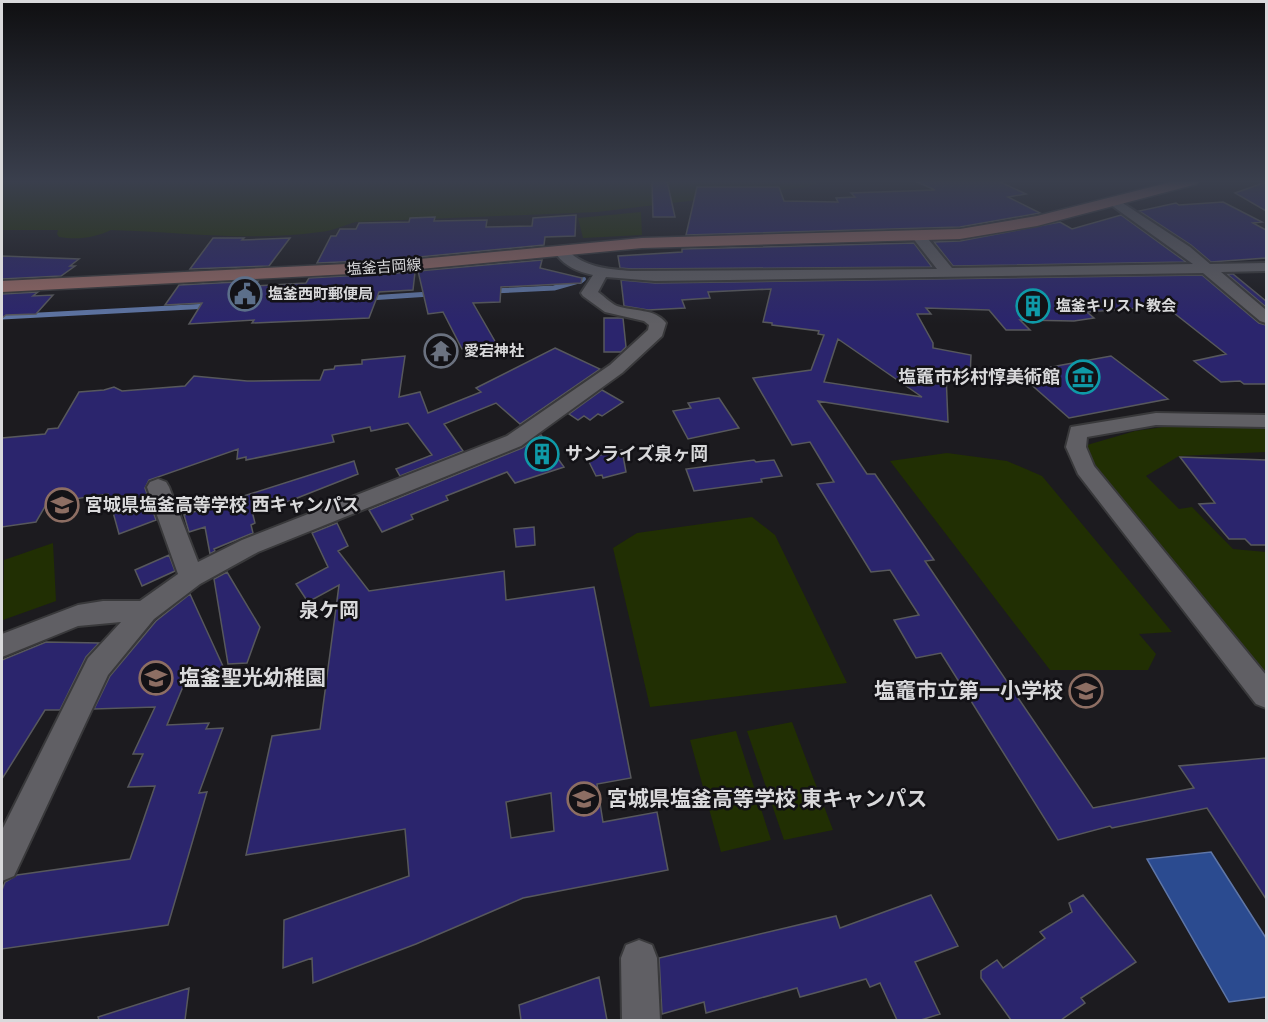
<svg xmlns="http://www.w3.org/2000/svg" width="1268" height="1022" viewBox="0 0 1268 1022" font-family="'Space Grotesk','Noto Sans JP',sans-serif">
  <style>
    .green { fill: #212f03 }
    .water { fill: #2b4b90; stroke: #5f76a6; stroke-width: 1.5 }
    .lines { fill: none; stroke-linecap: round; stroke-linejoin: round }
    .stream-far1 { stroke: #5f76a6; stroke-width: 4 }
    .stream { stroke: #5f76a6; stroke-width: 5 }
    .building { fill: #2b256d; stroke: #57585c; stroke-width: 1.5; fill-rule: evenodd }
    .minor-casing { stroke: #39393b; stroke-width: 4 }
    .major-casing { stroke: #39393b; stroke-width: 3 }
    .minor { fill: #605f64; fill-rule: evenodd }
    .major { fill: #956965; fill-rule: evenodd }
    .labels { text-anchor: middle; stroke-width: 5; stroke-linejoin: round; paint-order: stroke }
    .far-street-label { font-size: 15px; fill: #d9d9db; stroke: #131216 }
    .far-poi-label { font-size: 15px; font-weight: bold; fill: #d9d9db; stroke: #131216; text-anchor: start }
    .poi-label { font-size: 18px; font-weight: bold; fill: #d9d9db; stroke: #131216; text-anchor: start }
    .neighbourhood-label { font-size: 20px; font-weight: bold; fill: #d9d9db; stroke: #131216 }
    .near-poi-label { font-size: 21px; font-weight: bold; fill: #d9d9db; stroke: #131216; text-anchor: start }
  </style>
  <rect width="100%" height="100%" fill="#1c1b1f"/>
  <path class="green" d="M2,181H823L807,187L597,212L356,222C344,225 333,231 320,232C251,242 181,232 111,230C94,238 78,240 59,237L57,234L58,230H2Z
    M641,212L642,235L583,238L578,218Z
    M1178,425L1266,429V452L1179,456L1146,476L1179,509L1192,507L1233,549L1266,552V675L1095,473L1087,445L1135,431Z
    M947,453L1007,461L1042,476L1172,632L1139,634L1156,654L1148,670H1050L890,461Z
    M752,517L775,535L847,683L650,707L613,548L637,533Z
    M53,543L56,601L3,620L4,560Z
    M792,722L833,830L784,840L747,731Z
    M736,731L771,840L721,852L690,740Z"/>
  <path class="water" d="M1211,852L1266,938V997L1229,1002L1147,859Z"/>
  <g class="lines">
    <path class="stream-far1" d="M580,282L584,279"/>
    <path class="stream" d="M492,291L554,288L582,280
      M369,298L430,294
      M2,317L209,306"/>
  </g>
  <path class="building" d="M652,181H667L675,217H653Z
    M915,181H998L1026,194L1008,197L1040,213L960,227L686,235L697,187H779L784,201L838,202L836,198L855,197L851,193L935,190Z
    M1266,182V211L1235,193Z
    M1223,202L1262,222L1253,223L1266,230V258L1211,262L1191,245L1139,211L1176,203L1179,205Z
    M576,215L575,236L545,237L544,245L388,260L317,263L331,236H336L340,229H356L359,223L409,222L410,218L435,217L434,221L487,220L486,227L532,226L533,218Z
    M1121,215L1186,262L953,266L934,242L960,241L1060,222L1072,229Z
    M213,238H244L242,240L290,238L269,266L190,269Z
    M914,243L932,267L631,269L620,268L618,256L682,252V249Z
    M2,256L79,259L70,266H75L61,276L2,279Z
    M542,260L540,268L582,278L581,283L501,287L500,302L473,303L500,350L473,356L469,348L462,349L443,312L428,314L418,271Z
    M415,272L413,290L379,292L369,318L252,323L254,320L189,324L202,303L165,305L179,285L258,281L254,286L306,283L309,278Z
    M1227,274H1233L1266,301V307Z
    M1202,275L1259,323L1266,325V384H1244L1240,381L1221,382L1194,361L1226,354L1165,306L1087,312L1094,318L1074,321L1020,320L1030,330H1006L989,310L926,308L931,314H917L933,343V348L971,355L970,378L946,374L948,422L818,401L867,474H875L934,560L925,561L1093,808L1194,788L1179,766L1266,758V899L1207,808L1112,828L1110,826L1058,840L941,653L916,658L894,620L919,615L890,570L871,572L817,484L834,482L810,442L792,445L753,378L811,370L824,335L818,334L819,331L772,325V323L763,322L771,289L708,292L710,298L682,300L685,308L648,310L624,306L621,280L655,283ZM838,339L922,397L824,382Z
    M38,292L33,296L53,295L36,314L6,315L2,318V294Z
    M604,318H623L626,347L621,352H604Z
    M555,348L600,369L520,424L496,403L444,424L463,451L400,476L396,469L432,455L408,423L371,431L370,427L332,435L334,442L246,460V457L237,459L238,449L149,480L145,488L156,520L119,534L108,494L47,503L36,522L2,527V438L45,434L48,429L58,428L79,392L104,390L114,387L122,391L185,386L194,376L247,381L320,380L324,370L334,369L335,366L362,364V360L405,356L399,397L420,392L428,413L481,392L476,388Z
    M1111,356L1168,399L1069,418L1018,373Z
    M602,390L623,402L602,416L598,414L590,420L584,416L578,420L569,414Z
    M719,398L739,428L688,439L673,411L691,408L688,403Z
    M541,435L564,467L515,483L507,472L446,496L448,500L411,515L413,519L382,532L369,510L522,448Z
    M622,450L626,472L603,478L602,475L596,476L587,458Z
    M1180,457L1266,460V545H1251L1245,539H1229L1199,504L1215,503Z
    M754,460L756,462L774,460L782,476L761,479L762,482L694,491L686,469Z
    M354,461L358,474L287,502L286,500L252,511L255,523L251,525L253,533L214,549L215,551L210,554L205,527L189,532L184,515Z
    M337,523L348,546L338,551L369,591L504,571L506,600L594,587L631,778L597,784L603,822L657,812L668,870L523,898L416,944L313,983L312,958L283,968L284,920L409,876L405,829L246,855L272,736L320,729L339,585L308,602L296,584L328,567L312,533ZM551,793L554,831L511,838L506,802Z
    M534,527L535,545L516,547L514,529Z
    M169,555L175,571L142,586L135,570Z
    M227,572L260,627L247,663L228,664L214,579Z
    M190,594L227,675L187,677L167,725L209,723L206,729L223,728L199,793L207,792L168,925L2,949V890L5,882L17,875L130,859L155,786L128,787L143,754H133L155,707L94,709L110,676L156,621Z
    M46,642L99,643L86,657L60,710H45L2,779V660Z
    M931,895L958,946L915,962L940,1014L921,1020H897L880,983L870,987L866,979L800,997L797,988L706,1013L704,1002L662,1014L659,958L836,916L840,928Z
    M1083,895L1136,962L1081,998L1085,1003L1061,1020H1011L981,978V971L997,960L1003,968L1045,938L1040,932L1072,912L1069,903Z
    M599,977L607,1020H521L519,1005Z
    M189,988L185,1020H99L98,1017Z"/>
  <g class="lines">
    <g class="minor-casing">
      <path id="minor" d="M1115,198L1190,247L1210,264L1266,263V271L1221,272L1266,310V323L1260,321L1203,273L655,281L606,277L598,292C604,296 610,303 617,306C634,312 655,308 666,323L662,336L622,373L521,446L258,552L200,584L154,619L108,675L14,876L2,881V830L88,658L121,622L78,626L2,657V634L78,605L103,601H140L178,574L147,487L150,482L158,479L166,482L169,487L198,562L242,540L507,436L610,365L648,330L649,325L644,321L605,312L583,296L581,293L593,275C575,271 563,265 553,250L555,247H565C581,267 606,269 631,271L937,269L912,237L919,233L924,234L952,268L1193,264L1111,205L1109,202Z
        M1156,413L1266,415V427L1156,425L1087,437L1086,447L1094,466L1266,675V708L1256,704L1078,474L1066,447L1071,427Z
        M639,940L652,945L657,958L660,1020H622L621,958L626,945Z"/>
    </g>
    <g class="major-casing">
      <path id="major" d="M1175,181H1199L1197,184L1037,226L960,239L642,248L388,272L2,292V281L388,262L642,238L960,229L1037,216Z"/>
    </g>
    <use href="#minor" class="minor"/>
    <use href="#major" class="major"/>
  </g>
  <linearGradient id="sky" x2="0" y2="1"><stop stop-color="#0f0f11"/><stop offset="0.56" stop-color="#3a3f4d"/><stop offset="1" stop-color="#3a3f4d" stop-opacity="0"/></linearGradient>
  <rect width="1268" height="324" fill="url(#sky)"/>
  <defs>
    <g id="civic-ring" transform="scale(1.725)"><circle r="9.5" fill="#131216" stroke="#5c6f8a" stroke-width="1.5"/><path d="M-.6-6.5H3V-4.5H.6V-3L4-1V1h2V6H-6V1h2V-1L-.6-3ZM-1.2 2.5V6h2.4V2.5Z" fill="#5c6f8a"/></g>
    <g id="building-ring" transform="scale(1.725)"><circle r="9.5" fill="#131216" stroke="#0f9aa8" stroke-width="1.5"/><path d="M-4-6H4V6H1V3H-1V6H-4ZM-2.5-4.3h1.7v1.8h-1.7ZM.8-4.3h1.7v1.8H.8ZM-2.5-1h1.7V.8h-1.7ZM.8-1h1.7V.8H.8Z" fill="#0f9aa8"/></g>
    <g id="temple-ring" transform="scale(1.725)"><circle r="9.5" fill="#131216" stroke="#6b7280" stroke-width="1.5"/><path d="M0-6L5-2H3V0L6.5 2.5H4V6H1.5V3h-3V6H-4V2.5H-6.5L-3 0V-2H-5Z" fill="#6b7280"/></g>
    <g id="museum-ring" transform="scale(1.725)"><circle r="9.5" fill="#131216" stroke="#0f9aa8" stroke-width="1.5"/><path d="M0-6L6-3V-2H-6V-3ZM-5-1h2V3h-2ZM-1-1h2V3h-2ZM3-1h2V3H3ZM-6 4H6V6H-6Z" fill="#0f9aa8"/></g>
    <g id="school-ring" transform="scale(1.725)"><circle r="9.5" fill="#131216" stroke="#8d6e63" stroke-width="1.5"/><path d="M0-5L7-2L0 1L-7-2ZM-4 1L0 2.5L4 1V4Q0 6-4 4Z" fill="#8d6e63"/></g>
  </defs>
  <g fill-rule="evenodd">
    <use href="#civic-ring" x="245" y="294"/>
    <use href="#building-ring" x="1033" y="306"/>
    <use href="#temple-ring" x="441" y="351"/>
    <use href="#museum-ring" x="1083" y="377"/>
    <use href="#building-ring" x="542" y="454"/>
    <use href="#school-ring" x="62" y="505"/>
    <use href="#school-ring" x="156" y="678"/>
    <use href="#school-ring" x="1086" y="691"/>
    <use href="#school-ring" x="584" y="799"/>
  </g>
  <g class="labels">
    <g class="far-street-label">
      <text transform="translate(384 267) rotate(-4)" y="5">塩釜吉岡線</text>
    </g>
    <g class="far-poi-label">
      <text x="268" y="299">塩釜西町郵便局</text>
      <text x="1056" y="311">塩釜キリスト教会</text>
      <text x="464" y="356">愛宕神社</text>
    </g>
    <g class="poi-label">
      <text x="1060" y="383" text-anchor="end">塩竈市杉村惇美術館</text>
      <text x="565" y="460">サンライズ泉ヶ岡</text>
      <text x="85" y="511">宮城県塩釜高等学校 西キャンパス</text>
    </g>
    <g class="neighbourhood-label">
      <text x="329" y="617">泉ケ岡</text>
    </g>
    <g class="near-poi-label">
      <text x="179" y="685">塩釜聖光幼稚園</text>
      <text x="1063" y="698" text-anchor="end">塩竈市立第一小学校</text>
      <text x="607" y="806">宮城県塩釜高等学校 東キャンパス</text>
    </g>
  </g>
  <rect width="1268" height="1022" fill="none" stroke="#d9d9db" stroke-width="6"/>
</svg>
